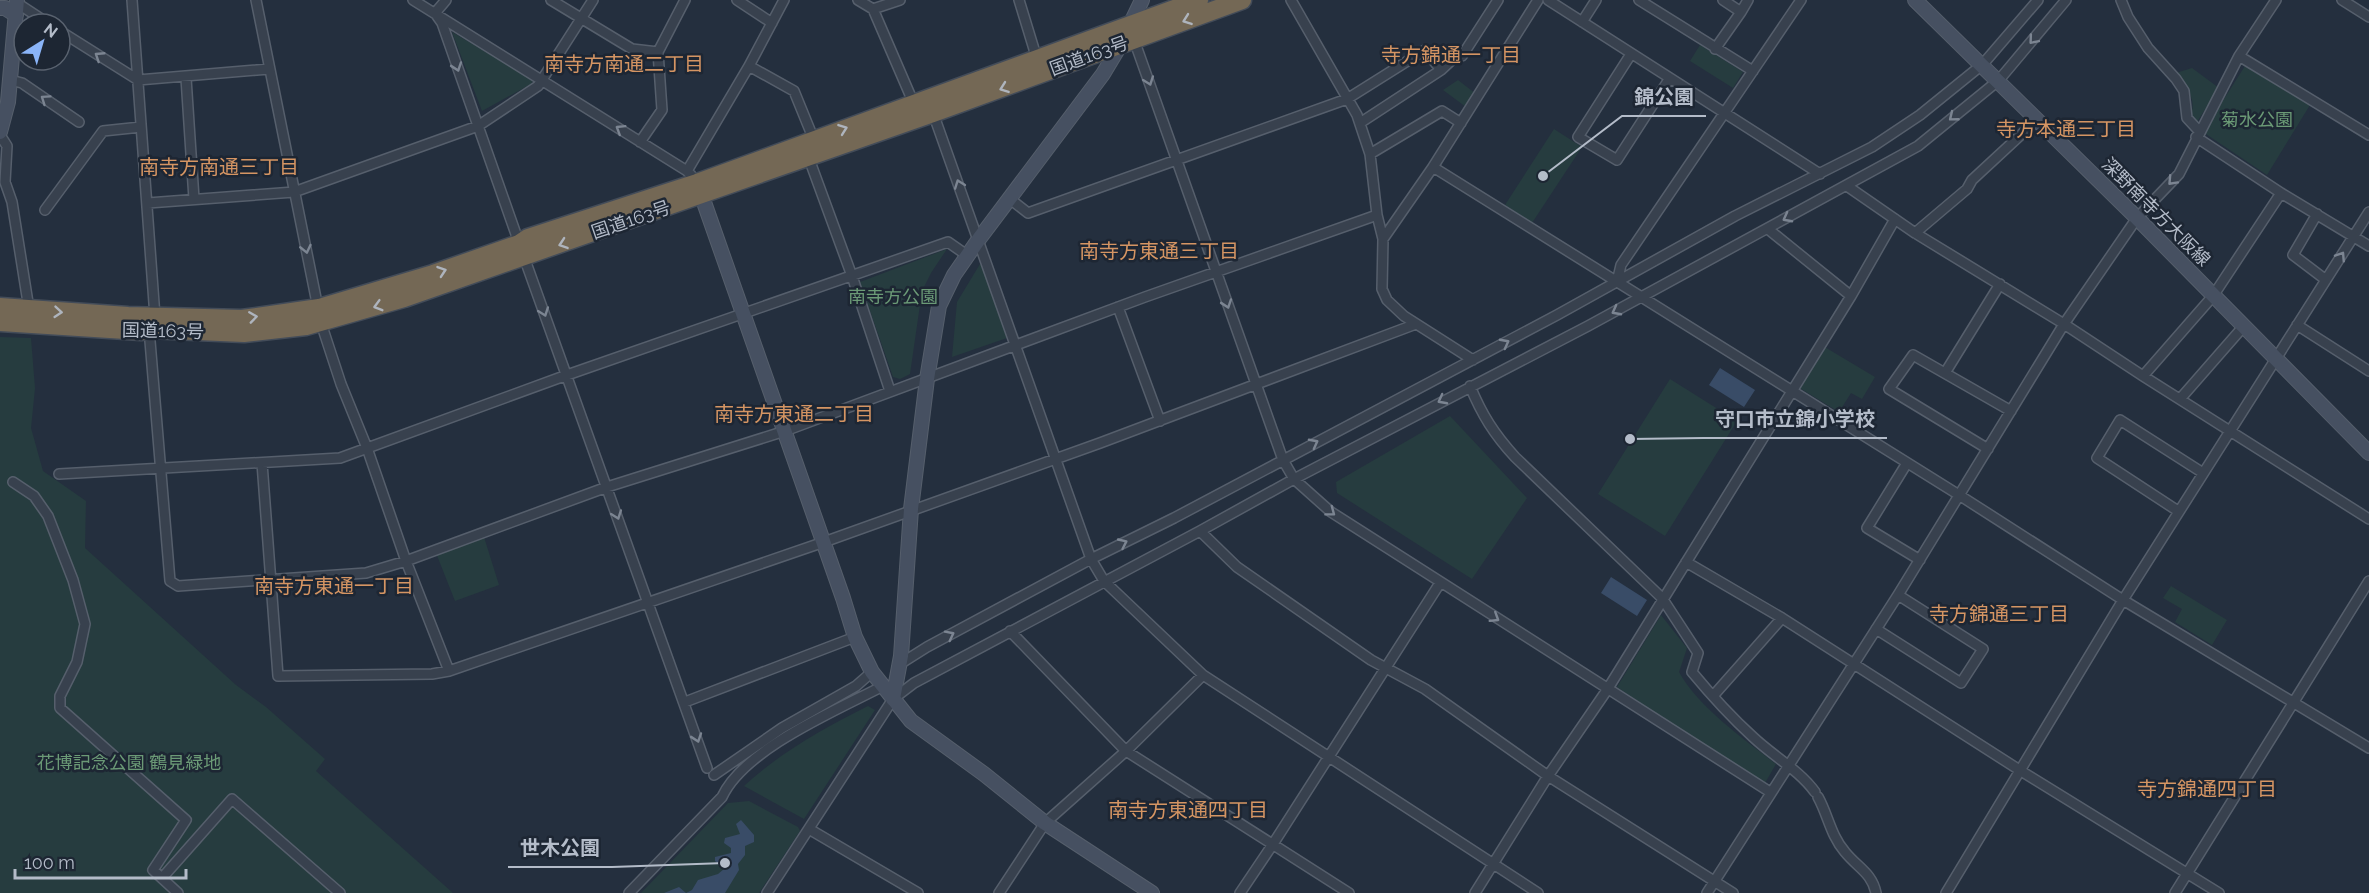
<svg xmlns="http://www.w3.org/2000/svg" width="2369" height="893" viewBox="0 0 2369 893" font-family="Raleway,'Noto Sans JP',sans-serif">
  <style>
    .green { fill: #263c3f }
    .water { fill: #394c67 }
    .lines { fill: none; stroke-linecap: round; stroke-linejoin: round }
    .street-casing { stroke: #565f6c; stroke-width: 12 }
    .secondary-casing { stroke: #565f6c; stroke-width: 16 }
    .highway-casing { stroke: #434c59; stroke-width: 21 }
    .street { stroke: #38414e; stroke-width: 9 }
    .secondary { stroke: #465061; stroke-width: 14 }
    .highway { stroke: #746855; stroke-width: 18 }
    .oneway { stroke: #aeb4bd }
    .oneway2 { stroke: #7c8592 }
    .labels { text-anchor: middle; stroke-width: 5; stroke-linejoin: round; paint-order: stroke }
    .street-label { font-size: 18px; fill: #b4bcc9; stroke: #1d2633 }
    .park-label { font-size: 18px; fill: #6b9a76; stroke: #1d2633 }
    .neighbourhood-label { font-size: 20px; fill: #d59563; stroke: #1d2633 }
    .leader { fill: none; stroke: #b4bcc9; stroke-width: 2 }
    .callout-dot { fill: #b4bcc9; stroke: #1d2633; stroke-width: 2 }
    .callout-label { font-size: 20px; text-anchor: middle; font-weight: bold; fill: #b4bcc9; stroke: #1d2633; stroke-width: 5; stroke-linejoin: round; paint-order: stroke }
  </style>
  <rect width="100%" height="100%" fill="#242f3e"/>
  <path class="green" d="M452,32L533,80L531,84L482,111Z
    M1700,45L1743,72L1733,88L1690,61Z
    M2245,66L2310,105L2267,175L2203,132Z
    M2192,68L2219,88L2197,122L2190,116C2198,100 2186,86 2176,73Z
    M1458,80L1476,94L1466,107L1443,90Z
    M1554,129L1582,147L1532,223L1505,205Z
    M947,249L931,273L922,291L910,374L900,379L893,377L860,282Z
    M980,264L984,267L1007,338L952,357L957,302Z
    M0,337L31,338L35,388L31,428L43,471L86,501L85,548L236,685L266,707L325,759L316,771L453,893H0Z
    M1823,346L1875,377L1862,399L1851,393L1839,412L1798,387Z
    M1670,379L1737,421L1665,536L1598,494Z
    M1450,416L1527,498L1472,579L1337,493L1336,482Z
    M484,537L499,585L455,601L436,553Z
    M2171,586L2227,620L2212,645L2175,622L2182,609L2163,598Z
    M1661,615L1687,648L1679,672C1699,708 1744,739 1776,764L1765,783L1704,746L1617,687Z
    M868,706L875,710L804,819L744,786C781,752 824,728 868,706Z
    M749,801L798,827L800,831L759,893H641L728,803Z"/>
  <path class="water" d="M1720,368L1755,390L1744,407L1709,385Z
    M1611,577L1647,600L1637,616L1601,593Z
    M741,820L754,835V842L745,846V855L738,864L739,870L725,893H664L679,887L686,893L692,890L698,880L718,874L724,869L715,861V857L731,853V848L724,843L725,838L740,834L736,824Z"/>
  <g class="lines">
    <g class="street-casing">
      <path id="street" d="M132,0L155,317L149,329L170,581L178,586L366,573L406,561L607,487L785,431L1145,297L1377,215
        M256,0L321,323L341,384L367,448L406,561L449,671
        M413,0L687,171
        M446,0L435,13L442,23L524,257L707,768
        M551,0L632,49L658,52
        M737,0L772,23
        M858,0L873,9L914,104
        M1019,0L1037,59
        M1291,0L1357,115L1370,154L1377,215L1383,239L1382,289L1387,300L1404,316L1473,360
        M1548,0L1820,174
        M1639,0L1753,71
        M2121,0L2128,17L2148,48L2176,79L2184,91L2187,118L2199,131
        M2342,0L2369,17
        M17,3L49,24
        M873,9L900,0
        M1741,12L1748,0
        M1582,22L1596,0
        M60,31L138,80L269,69
        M1133,37L1283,460L1294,479L1331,512L1770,792
        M1715,49L1741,12L1723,0
        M1631,54L1578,137L1617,160L1670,78
        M2239,56L2369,135
        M749,66L794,91L814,140
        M186,78L194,199
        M10,80L22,83L79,122
        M929,112L933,113L1091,559L1104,581L1203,675L1538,893
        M1360,123L1441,70L1456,56H1462L1498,0
        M0,135L7,146L5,182L12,202L29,309
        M2196,137L2281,193L2369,246
        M640,142L662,110L658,52L685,0
        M1370,154L1442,111L1461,123
        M808,156L852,276L890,391
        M1433,167L1959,495L2123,600L2369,748
        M691,175L687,171L749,66L784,0
        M1847,186L1915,233L2064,324L2143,376L2369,519
        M1010,199L1028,213L1347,99L1425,50L1441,70
        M148,203L294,192L478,126L538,86L593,0
        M45,210L103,131L141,127
        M2317,214L2293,255L2326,280
        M1768,229L1851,296
        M1915,233L1967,189L1972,180L2038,119
        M1383,239L1433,167L1538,0
        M1617,282L1621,265L1801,0
        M1118,307L1160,421
        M2297,325L2369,371
        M1945,373L2000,284
        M2143,376L2213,296L2281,193
        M1470,386C1482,415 1494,434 1515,457L1662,598L1698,653L1692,672C1711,695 1731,717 1753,737C1773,756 1799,770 1815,792
        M2180,399L2243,327
        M1988,449L1889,389L1913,355L2011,411
        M262,463L278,676L432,674L449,671L824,542L1100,443L1416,324
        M1907,463L1867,528L1920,560
        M59,474L340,458L567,375L948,242L968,256
        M13,482L34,496L48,516L73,580L85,624L77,662L60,696V708L186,820L153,870L178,893
        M2178,511L2097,458L2120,420L2203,473
        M1200,531L1237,567L1371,660L1425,689L1548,776L1733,893
        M1686,562L1782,618L2021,771L2219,893
        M1876,629L1961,683L1983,649L1898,595
        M1010,631L1126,751L1349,893
        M900,664L927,647L1091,559L1174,518L1557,315L1735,216L1872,147L1920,115L1983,64L2038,0
        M1713,696L1782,618
        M685,702L855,637
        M714,775L782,728L856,686L872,672
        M1818,797C1828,815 1831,836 1845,852C1858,868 1872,873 1876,893
        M809,829L918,893
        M162,878L232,799L340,893
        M629,893L722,797C744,749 837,710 883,686
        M767,893L893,699L914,683L1200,531L1294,479L1588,326L1918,146L1999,80L2066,0
        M999,893L1045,823L1126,751L1203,675
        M1240,893L1273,844L1440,583
        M1475,893L1548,776L1607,690L1851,296L1895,219
        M1707,893L1898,595L2064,324L2137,218L2179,174L2239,56L2276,0
        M1946,893L2123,600L2369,212
        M2175,893L2369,581"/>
    </g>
    <g class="secondary-casing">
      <path id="secondary" d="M1915,0L2137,218L2369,453
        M0,8H5L16,15
        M0,132L8,102L17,0
        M699,188L843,598L855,637L872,672L911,721L984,774L1045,823L1152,893
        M893,699L901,656L911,509L927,379L939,306L954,275L979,239L1103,74L1121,44L1142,0"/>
    </g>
    <g class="highway-casing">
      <path id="highway" d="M0,307L128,316L242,319L319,308L433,274L519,244L528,238L697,183L1199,0
        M0,322L141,331L149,329L244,333L306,326L404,298L933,113L1242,0"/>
    </g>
    <use href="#street" class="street"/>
    <use href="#secondary" class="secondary"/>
    <use href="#highway" class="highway"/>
  </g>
  <defs><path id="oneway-chevron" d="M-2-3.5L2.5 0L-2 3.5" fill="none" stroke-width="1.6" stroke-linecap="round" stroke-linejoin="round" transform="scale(1.5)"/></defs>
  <g class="oneway">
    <use href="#oneway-chevron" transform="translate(1187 20) rotate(160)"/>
    <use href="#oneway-chevron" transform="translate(1004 88) rotate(160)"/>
    <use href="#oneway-chevron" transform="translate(843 129) rotate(-20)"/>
    <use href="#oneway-chevron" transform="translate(563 244) rotate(161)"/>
    <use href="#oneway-chevron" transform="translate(442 271) rotate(-19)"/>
    <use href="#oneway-chevron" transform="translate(378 306) rotate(164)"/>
    <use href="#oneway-chevron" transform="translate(58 312) rotate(5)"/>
    <use href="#oneway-chevron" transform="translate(253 317) rotate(-8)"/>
  </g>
  <g class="oneway2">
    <use href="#oneway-chevron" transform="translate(2033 40) rotate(130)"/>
    <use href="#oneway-chevron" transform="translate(99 56) rotate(-147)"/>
    <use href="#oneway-chevron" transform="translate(457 67) rotate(71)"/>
    <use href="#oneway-chevron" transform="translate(1149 81) rotate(70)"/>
    <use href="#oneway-chevron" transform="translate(45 99) rotate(-145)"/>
    <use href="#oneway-chevron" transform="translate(1953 117) rotate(141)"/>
    <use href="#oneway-chevron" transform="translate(620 129) rotate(-148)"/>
    <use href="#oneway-chevron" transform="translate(2172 181) rotate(133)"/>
    <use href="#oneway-chevron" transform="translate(959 184) rotate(-110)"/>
    <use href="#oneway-chevron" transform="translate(1787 218) rotate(152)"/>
    <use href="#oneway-chevron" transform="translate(306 249) rotate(77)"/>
    <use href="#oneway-chevron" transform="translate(2341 256) rotate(-57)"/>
    <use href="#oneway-chevron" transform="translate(1227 304) rotate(71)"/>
    <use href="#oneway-chevron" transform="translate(1616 311) rotate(152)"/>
    <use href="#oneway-chevron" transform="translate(544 312) rotate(70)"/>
    <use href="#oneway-chevron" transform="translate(1505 343) rotate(-28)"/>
    <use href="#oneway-chevron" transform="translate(1442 400) rotate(152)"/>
    <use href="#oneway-chevron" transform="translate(1314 443) rotate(-28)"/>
    <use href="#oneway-chevron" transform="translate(1331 512) rotate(37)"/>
    <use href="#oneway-chevron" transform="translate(617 515) rotate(70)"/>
    <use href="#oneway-chevron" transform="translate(1123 543) rotate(-25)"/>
    <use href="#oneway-chevron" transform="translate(1495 618) rotate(32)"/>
    <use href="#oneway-chevron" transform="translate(950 635) rotate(-27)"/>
    <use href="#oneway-chevron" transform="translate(697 738) rotate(71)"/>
  </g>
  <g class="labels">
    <g class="street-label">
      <text transform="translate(1089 56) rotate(-20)" y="6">国道163号</text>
      <text transform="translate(2156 212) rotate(45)" y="6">深野南寺方大阪線</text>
      <text transform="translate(631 220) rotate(-19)" y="6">国道163号</text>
      <text transform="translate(163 331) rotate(1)" y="6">国道163号</text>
    </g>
    <g class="park-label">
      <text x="2257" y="126">菊水公園</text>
      <text x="893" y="303">南寺方公園</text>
      <text x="129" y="769">花博記念公園 鶴見緑地</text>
    </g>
    <g class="neighbourhood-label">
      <text x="1451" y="62">寺方錦通一丁目</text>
      <text x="624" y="71">南寺方南通二丁目</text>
      <text x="2066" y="136">寺方本通三丁目</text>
      <text x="219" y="174">南寺方南通三丁目</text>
      <text x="1159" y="258">南寺方東通三丁目</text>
      <text x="794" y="421">南寺方東通二丁目</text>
      <text x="334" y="593">南寺方東通一丁目</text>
      <text x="1999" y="621">寺方錦通三丁目</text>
      <text x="2207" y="796">寺方錦通四丁目</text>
      <text x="1188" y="817">南寺方東通四丁目</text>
    </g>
  </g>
  <path class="leader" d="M1543 176L1622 116H1706M1630 439L1703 438H1887M725 863L612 867H508"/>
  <g class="callout-dot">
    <circle cx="1543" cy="176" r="6"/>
    <circle cx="1630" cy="439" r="6"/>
    <circle cx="725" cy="863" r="6"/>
  </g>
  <g class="callout-label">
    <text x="1664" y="104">錦公園</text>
    <text x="1795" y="426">守口市立錦小学校</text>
    <text x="560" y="855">世木公園</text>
  </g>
  <g transform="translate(42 42) rotate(37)"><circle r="28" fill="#1d2633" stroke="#59626f" stroke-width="1.5"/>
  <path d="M0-4.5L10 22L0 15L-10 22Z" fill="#8ab4f8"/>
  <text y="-9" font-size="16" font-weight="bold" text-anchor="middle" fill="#b4bcc9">N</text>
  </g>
  <path d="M15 869v9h171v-9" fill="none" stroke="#b4bcc9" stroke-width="3"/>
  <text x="24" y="869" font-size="18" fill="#b4bcc9" stroke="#1d2633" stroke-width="4.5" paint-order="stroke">100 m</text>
</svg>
